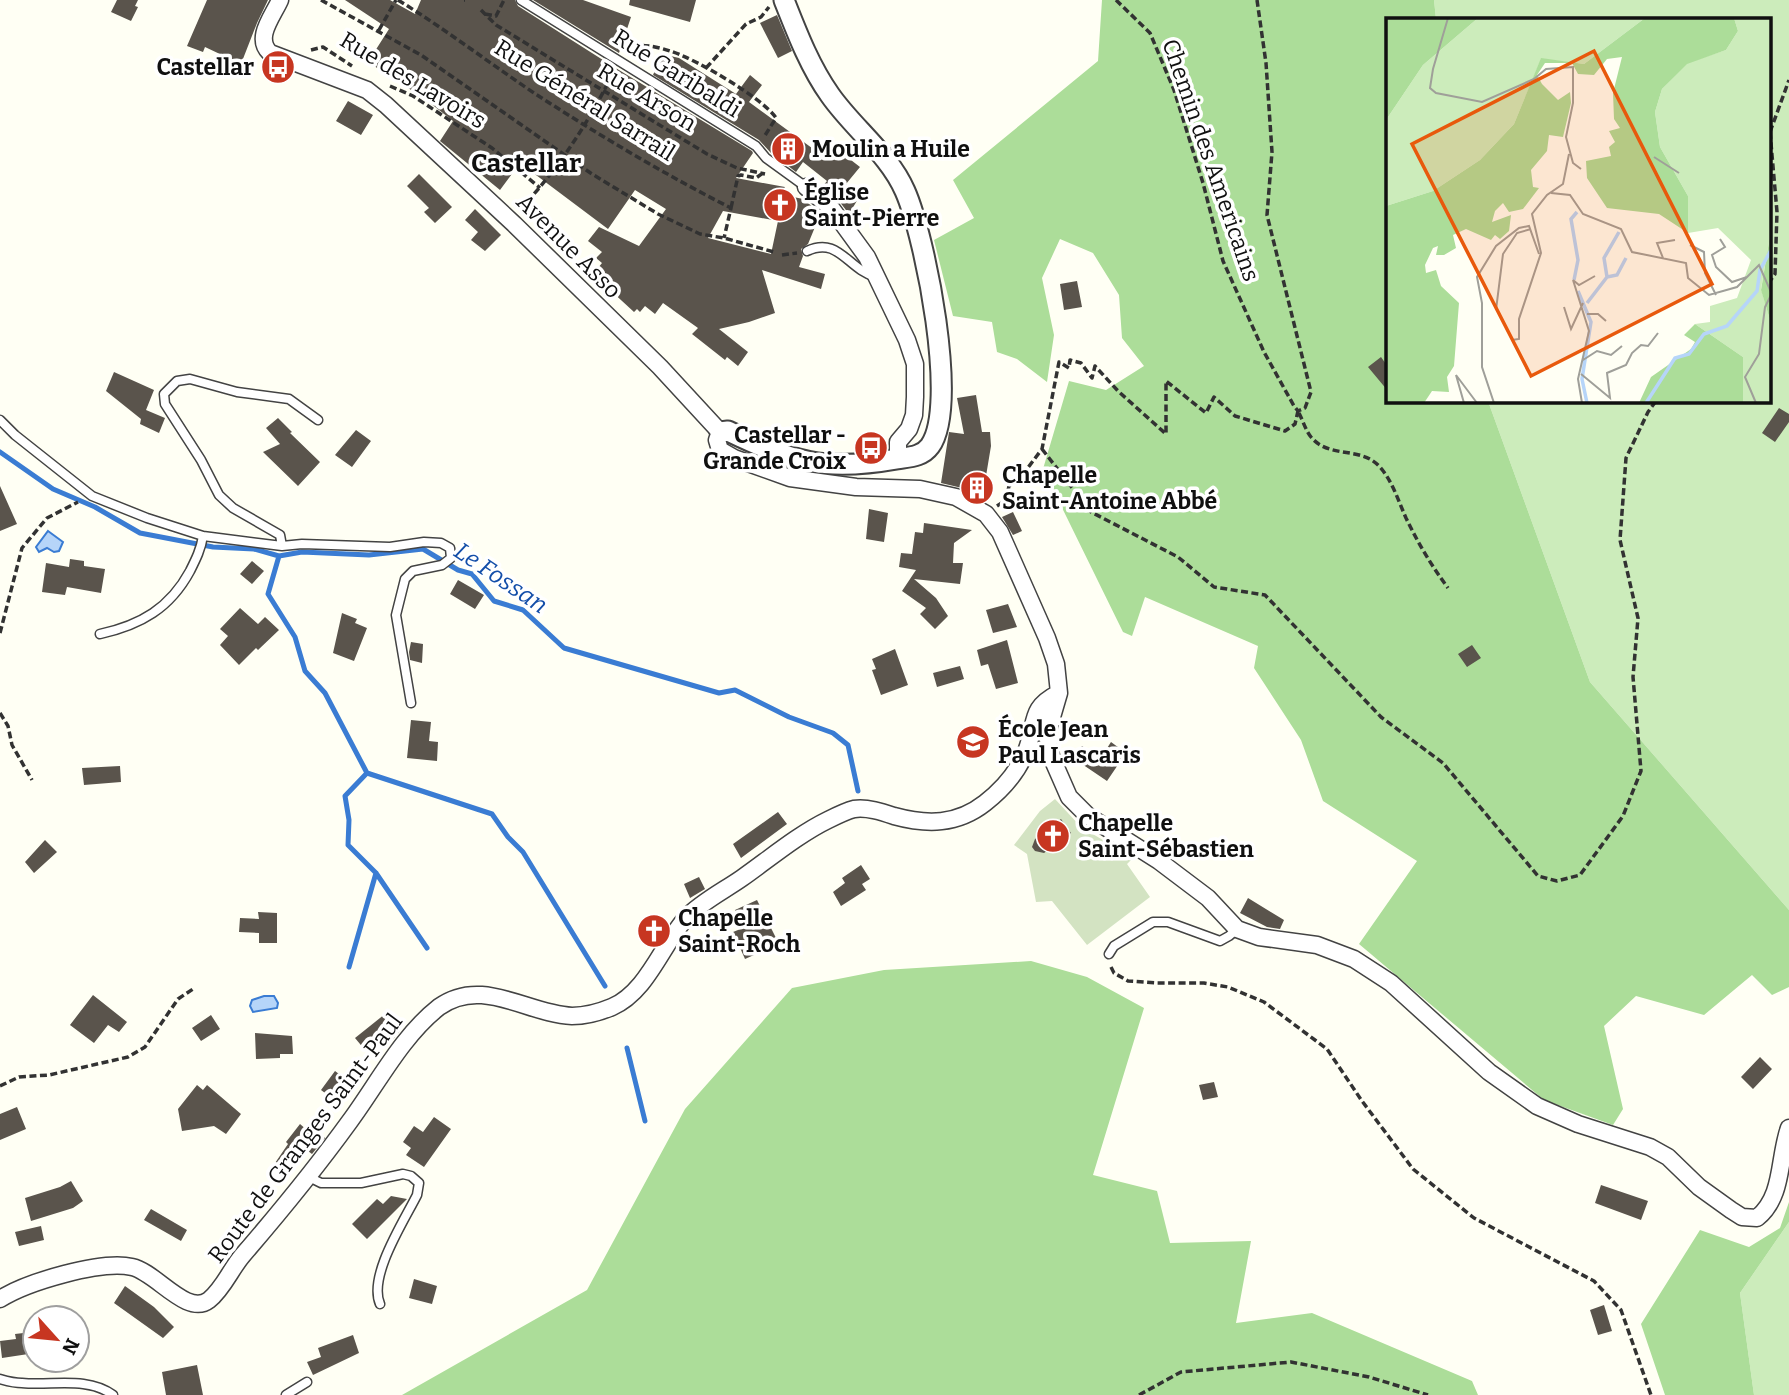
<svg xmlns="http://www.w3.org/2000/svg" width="1789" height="1395" viewBox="0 0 1789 1395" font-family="Bitter,serif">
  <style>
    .green { fill: #ccecbb }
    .forest { fill: #acdd99 }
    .cemetery { fill: #d3e3c2 }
    .water { fill: #b6d5f9; stroke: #3a7cd3; stroke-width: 2 }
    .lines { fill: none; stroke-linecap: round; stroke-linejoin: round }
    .stream { stroke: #3a7cd3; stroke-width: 5 }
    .building { fill: #5a544c; fill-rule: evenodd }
    .service-casing { stroke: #434343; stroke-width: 11 }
    .minor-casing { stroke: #434343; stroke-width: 19 }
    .tertiary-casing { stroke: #434343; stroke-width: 23 }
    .path { stroke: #323232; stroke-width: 3.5; stroke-dasharray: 7 3.5; stroke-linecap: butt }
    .service { stroke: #fff; stroke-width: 8 }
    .minor { stroke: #fff; stroke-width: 16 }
    .tertiary { stroke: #fff; stroke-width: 19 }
    .labels { text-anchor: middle; stroke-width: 7; stroke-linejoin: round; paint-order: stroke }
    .poi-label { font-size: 23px; font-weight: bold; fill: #101010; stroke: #fff; text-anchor: start }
    .street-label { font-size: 23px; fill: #101010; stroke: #fff }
    .water-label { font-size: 24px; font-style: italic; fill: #134ea9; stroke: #fff }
    .quarter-label { font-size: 26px; font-weight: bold; fill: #101010; stroke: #fff }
    .inset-river { fill: none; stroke: #b6d5f9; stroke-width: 3.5 }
    .inset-road { fill: none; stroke: #9f9f99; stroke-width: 2 }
    .view { fill: #e8590c; fill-opacity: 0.15; stroke: #e8590c; stroke-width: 3.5 }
    .inset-edge { fill: none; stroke: #101010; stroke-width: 3.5 }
  </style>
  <rect width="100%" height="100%" fill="#fffff4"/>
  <path class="green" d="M1434,0H1789V910L1590,682L1488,401H1770V19H1436Z
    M1789,1222V1395H1754L1740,1293Z"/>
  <path class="forest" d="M1102,0H1434L1436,19H1388V401H1488L1590,682L1789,910V987L1772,995L1752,975L1704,1015L1636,996L1604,1026L1623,1109L1613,1125L1544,1100L1359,944L1417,861L1323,801L1301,740L1254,668L1258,646L1145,597L1132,636L1123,632L1043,469L1069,381L1106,390L1144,366L1122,338L1119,295L1093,253L1060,239L1042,278L1054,335L1047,382L1017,359L997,352L992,322L953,316L934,240L974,218L953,180L1098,61Z
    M1031,961L1087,977L1144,1008L1093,1175L1157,1191L1170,1243L1251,1241L1236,1323L1312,1313L1472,1381L1478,1395H402L587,1290L685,1109L792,988L884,970Z
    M1789,1202V1222L1740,1293L1754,1395H1665L1641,1324L1700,1230L1749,1247L1780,1228Z"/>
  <path class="cemetery" d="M1055,799L1081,827L1133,858L1127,864L1150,897L1087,945L1052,901L1036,902L1027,854L1014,845L1040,811Z"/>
  <path class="water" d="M48,531L63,542L59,551L54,552L47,548L39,552L36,547Z
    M264,996H274L278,1003L277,1008L253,1012L250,1006L252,1000Z"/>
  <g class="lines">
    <path class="stream" d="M0,452L53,489L95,507L140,533L213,547L254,549L279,556L302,552L369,555L423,549L458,570L472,574L494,601L523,610L564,648L719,693L735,690L789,717L833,733L848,745L858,791
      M279,556L268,594L295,637L305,671L325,693L367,773L492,814L508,837L523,852L605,986
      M367,773L345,796L349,820L348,845L376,873L427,948
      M349,967L376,873
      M627,1048L645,1121"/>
  </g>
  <path class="building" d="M117,0H138L135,6L138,7L131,21L111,12Z
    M207,0H268L257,23L241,64L205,47L203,52L187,46Z
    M345,0H390L415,14L421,0H515L518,6L614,67L752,151L753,153L736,178L785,187L779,194L803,199L824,216L827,219L824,223L815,227L808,244L801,249L803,256L799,267L825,274L821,289L762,270L775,313L749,322L719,329L748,352L738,366L727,357L725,360L692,334L698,328L663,303L655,314L645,306L640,312L637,309L634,312L597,278L602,272L598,268L602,263L596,258L602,252L588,241L599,227L639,246L666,209L635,190L608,229L520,163L500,190L440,141L453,121L425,99L368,62L389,29ZM723,211L778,221L771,254L708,238Z
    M533,0H583L631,17L619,53Z
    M630,0H696L690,22L629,5Z
    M777,15L792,51L778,58L760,23Z
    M662,54L679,58L736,94L750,75L762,85L749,102L816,151L825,140L860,167L846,184L861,194L849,214L839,201L822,187L827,181L803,162L796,172L771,153L759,140L653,75Z
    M348,101L373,115L361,135L336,121Z
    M419,174L452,207L435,223L424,212L429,208L407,186Z
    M475,209L501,235L485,251L471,240L478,232L465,220Z
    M1077,281L1082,307L1064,310L1060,284Z
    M1381,357L1388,367V391L1368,367Z
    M114,372L154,390L146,410L165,418L159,433L140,424L141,419L106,391Z
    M976,395L982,432H990L991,446L982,500L970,493L971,486L962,488L941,483L949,432L964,434L957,398Z
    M1779,408L1789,414V422L1775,442L1762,433Z
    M278,418L292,432L290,433L320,462L298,486L263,452L280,444L266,428Z
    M356,430L371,441L352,467L335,455Z
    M0,486L17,524L0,531Z
    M869,509L888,513L884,542L866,539Z
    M1013,512L1022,531L1013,535L1002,517Z
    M924,523L972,530L954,543L953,563H963L960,584L914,579L936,598L948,616L935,629L920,614L926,608L902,591L916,570L899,567L901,553L912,554L915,532L923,533Z
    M70,559L84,561V566L105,569L101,593L67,587L65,595L42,592L46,563L69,567Z
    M252,561L264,571L252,584L240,574Z
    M458,580L484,595L475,609L450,594Z
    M1008,604L1017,627L993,633L986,610Z
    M240,608L258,624L265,617L279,630L258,650L256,648L239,665L220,645L228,636L220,629Z
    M342,613L357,619L355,623L367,628L354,661L333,653Z
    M1007,640L1018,683L996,689L988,664L981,666L977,650Z
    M411,642L423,644L422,663L410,660L409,652Z
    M1472,645L1481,658L1467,667L1458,654Z
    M895,649L908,685L881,695L872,670L876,669L872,659Z
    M960,666L964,679L937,687L933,673Z
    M411,720L431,722L429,741L438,742L437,761L407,758Z
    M1111,742L1126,753L1107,781L1073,758L1082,746L1100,759Z
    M120,766L121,782L84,785L82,768Z
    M778,812L787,824L741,858L733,844Z
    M1061,819L1071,833L1044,853L1035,851L1032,847L1035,839Z
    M45,840L57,852L34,873L25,862Z
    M861,865L870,879L862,884L866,890L841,906L833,892L845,883L842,878Z
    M699,877L705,889L690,898L684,884Z
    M1248,898L1284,920L1280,929L1267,927L1240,913Z
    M757,900L779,944L745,959L733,932L743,928L735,910Z
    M258,912L277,913V943H259V933L239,932L240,918L259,919Z
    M653,917L667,924L655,943L649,946L640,941Z
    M93,995L127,1022L119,1032L108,1025L94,1043L70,1025Z
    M385,1014L400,1031L388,1045L381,1046L376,1041L365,1050L355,1038Z
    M211,1015L220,1029L201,1041L192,1028Z
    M255,1033L292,1036L293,1054H280V1058L256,1059Z
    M1760,1057L1772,1069L1753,1089L1741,1077Z
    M335,1071L347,1080L333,1099L321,1090Z
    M1214,1082L1218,1097L1203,1100L1199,1085Z
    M197,1085L203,1090L207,1085L241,1114L226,1134L214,1126L182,1131L178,1109Z
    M17,1107L26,1129L0,1140V1114Z
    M434,1117L451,1129L424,1167L406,1155L411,1148L403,1142L414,1126L423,1132Z
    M300,1124L316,1138L320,1134L325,1138L312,1154L308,1151L284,1176L273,1166L288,1144L286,1142Z
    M71,1181L83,1201L73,1208L31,1221L25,1198L60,1187Z
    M1601,1185L1648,1201L1641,1220L1595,1203Z
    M391,1196L407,1199L367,1239L352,1224L377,1199L383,1204Z
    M151,1209L187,1230L181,1241L144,1220Z
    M41,1226L44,1240L19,1246L15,1232Z
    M414,1279L437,1286L432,1304L409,1298Z
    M125,1286L154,1307L174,1327L163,1338L114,1303Z
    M1604,1305L1612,1331L1598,1335L1590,1310Z
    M32,1332V1336L35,1335V1353L2,1358L0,1341L16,1339L15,1334Z
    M353,1335L359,1353L313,1375L307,1362L321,1357L318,1348Z
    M197,1365L203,1395H166L162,1372Z"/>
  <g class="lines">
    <g class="service-casing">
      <path id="service" d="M521,0L756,146L766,158L806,187
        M807,251C839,236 847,269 876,277
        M0,420L15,435L92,496L147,518L203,536L282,546L302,544L390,547L424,542L441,543L450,548L451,558L442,565L413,571L405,579L396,615L411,703
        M282,546L280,535L233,508L219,495L201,460L165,404L164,394L177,381L190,379L237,392L289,399L318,420
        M100,634C141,625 170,608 190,571C196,559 201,549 203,536
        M1109,954L1114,946L1153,922H1168L1220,941L1229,936L1237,929
        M309,1177L321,1183H361L403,1174L411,1176L419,1183L417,1195C404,1221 368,1276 380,1304
        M0,1379C7,1381 14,1383 22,1383C52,1386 87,1376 113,1395
        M286,1395L307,1382"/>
    </g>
    <g class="minor-casing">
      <path id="minor" d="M280,0C273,16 254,38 270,53L367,90L386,105L514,224L660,367L720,432L717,440L720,450L734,458L790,478L856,487L920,489L956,497L986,514L1000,532L1047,638L1056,664L1059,693L1047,734L1051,756L1069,797L1088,816L1159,861L1208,898L1237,929L1259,937L1317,945L1354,959L1391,983L1489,1072L1537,1106L1578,1124L1650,1147L1668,1157L1699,1187L1731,1210L1742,1217L1757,1218C1784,1196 1778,1159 1789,1128
        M806,187L832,209L867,257L907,340L915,364V397L914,415L909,429L898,442V459
        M0,1299C27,1282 101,1260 132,1267C156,1272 187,1317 209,1300C223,1289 231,1269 242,1256C280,1212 316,1168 350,1121C378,1083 402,1036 439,1007C482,976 527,1014 572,1016C585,1016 600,1012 612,1007C647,992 662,945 686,918C701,902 725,890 742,878C769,859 799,834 828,820C836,816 846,811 854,809C867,807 882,812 894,816C927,825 957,825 985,803C1003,789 1019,770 1027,749C1037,721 1029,708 1059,693"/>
    </g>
    <g class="tertiary-casing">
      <path id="tertiary" d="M720,432L728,431C793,462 824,472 897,459C909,457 922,457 930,446C959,406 925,236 905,191C889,154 853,128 830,95C810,67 797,33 784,0"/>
    </g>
    <path class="path" d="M321,0L421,55L592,174L658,214L700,234L724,238L774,252
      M398,0C445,29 488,62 534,93C597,134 664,174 731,208L724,238
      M464,0H465
      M1116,0L1150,33L1174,90L1203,183L1223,261L1264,352L1294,406L1298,411L1305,408L1311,392L1267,215L1272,152L1266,63L1257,0
      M481,10L496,25L707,154L737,168L765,174
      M485,14L496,16L504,0
      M379,30L396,0
      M311,50L323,47L352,66
      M622,50C637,42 655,46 670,51C694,58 763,98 776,118L764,137
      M706,68L746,24L761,17L769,7
      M390,86L413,96L492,148L540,188
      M1770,132L1777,212L1775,274L1770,281
      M1770,132L1789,80
      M731,208L738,176L741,175L756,178L763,173
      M520,209C559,169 590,120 614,71
      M782,255L797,253
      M1299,413C1303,421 1306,431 1311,437C1329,459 1360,446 1379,466C1392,480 1398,500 1406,518C1418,543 1431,565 1448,588
      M1042,449L1091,512L1178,557L1214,587L1265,595L1381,717L1443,763L1538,876L1557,881L1580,875L1623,816L1641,771L1633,677L1638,618L1620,540L1626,458L1648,412L1656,401
      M997,506L1006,500L1009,486L1027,469L1042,449L1059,362L1069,368L1070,360L1081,363L1092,378L1095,366L1118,391L1166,434V381L1206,413L1214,397L1235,416L1285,431L1295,424L1298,411
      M0,633L22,548L47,518L78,502
      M0,713L8,726L12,745L32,780
      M1111,967L1114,973L1128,981L1157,983H1204L1228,987L1264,1002L1327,1049L1362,1101L1413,1169L1474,1218L1594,1281L1621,1310L1651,1395
      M0,1086L19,1077L49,1075L128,1057L145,1047L178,999L193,989
      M1139,1395L1181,1372L1291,1362L1369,1377L1428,1395"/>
    <use href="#service" class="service"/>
    <use href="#minor" class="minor"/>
    <use href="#tertiary" class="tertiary"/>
  </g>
  <defs>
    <g id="bus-disc" transform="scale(1.75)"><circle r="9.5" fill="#c73621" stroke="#fff"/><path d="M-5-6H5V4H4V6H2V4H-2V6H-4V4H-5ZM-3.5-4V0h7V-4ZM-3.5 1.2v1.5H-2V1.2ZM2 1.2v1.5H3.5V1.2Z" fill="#fff"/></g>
    <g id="building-disc" transform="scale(1.75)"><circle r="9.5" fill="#c73621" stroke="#fff"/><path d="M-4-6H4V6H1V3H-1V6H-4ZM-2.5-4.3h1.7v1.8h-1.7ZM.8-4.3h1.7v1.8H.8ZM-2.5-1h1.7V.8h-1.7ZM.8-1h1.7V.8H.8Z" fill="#fff"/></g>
    <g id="church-disc" transform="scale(1.75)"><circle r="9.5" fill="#c73621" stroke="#fff"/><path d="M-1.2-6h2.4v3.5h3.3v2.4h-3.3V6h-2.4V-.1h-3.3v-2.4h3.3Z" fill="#fff"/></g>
    <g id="school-disc" transform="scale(1.75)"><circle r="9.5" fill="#c73621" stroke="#fff"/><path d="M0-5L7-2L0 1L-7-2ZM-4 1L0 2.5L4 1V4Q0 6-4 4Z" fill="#fff"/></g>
  </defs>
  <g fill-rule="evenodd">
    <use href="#bus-disc" x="278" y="67"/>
    <use href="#building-disc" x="788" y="149"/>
    <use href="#church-disc" x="780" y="205"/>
    <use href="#bus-disc" x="871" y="448"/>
    <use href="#building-disc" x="977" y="488"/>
    <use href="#school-disc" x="973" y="742"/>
    <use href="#church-disc" x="1053" y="836"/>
    <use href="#church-disc" x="654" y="931"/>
  </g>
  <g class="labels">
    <g class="poi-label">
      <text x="254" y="75" text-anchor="end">Castellar</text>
      <text x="812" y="157">Moulin a Huile</text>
      <text x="804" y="200">Église<tspan x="804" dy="26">Saint-Pierre</tspan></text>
      <text x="846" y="443" text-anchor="end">Castellar -<tspan x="846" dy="26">Grande Croix</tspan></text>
      <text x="1002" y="483">Chapelle<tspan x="1002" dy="26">Saint-Antoine Abbé</tspan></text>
      <text x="998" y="737">École Jean<tspan x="998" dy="26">Paul Lascaris</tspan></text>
      <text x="1078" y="831">Chapelle<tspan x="1078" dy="26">Saint-Sébastien</tspan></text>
      <text x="678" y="926">Chapelle<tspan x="678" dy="26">Saint-Roch</tspan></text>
    </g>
    <g class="street-label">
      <text transform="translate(677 73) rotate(32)" y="8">Rue Garibaldi</text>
      <text transform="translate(413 80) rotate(31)" y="8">Rue des Lavoirs</text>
      <text transform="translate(647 97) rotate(31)" y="8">Rue Arson</text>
      <text transform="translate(585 100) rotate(32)" y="8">Rue Général Sarrail</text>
      <text transform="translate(1211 160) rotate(71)" y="8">Chemin des Americains</text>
      <text transform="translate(569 246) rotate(45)" y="8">Avenue Asso</text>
      <text transform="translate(305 1138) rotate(-53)" y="8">Route de Granges Saint-Paul</text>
    </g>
    <g class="water-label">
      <text transform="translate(501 578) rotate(34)" y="8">Le Fossan</text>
    </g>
    <g class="quarter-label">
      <text x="526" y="172">Castellar</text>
    </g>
  </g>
  <g transform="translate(1386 18)">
    <rect width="385" height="385" fill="#fffff4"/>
    <path d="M92,0H259L198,46L155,41L128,106L94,142L47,173L0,188V102L37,47ZM348,0H385V212L375,271L385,305V385H357V339L309,306L324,304V288L351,280L365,242L332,210L302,215V178L274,129L269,94L276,71L301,45L340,32L352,13Z" fill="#ccecbb"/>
    <path d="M0,0H92L37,47L0,102ZM259,0H348L352,13L340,32L301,46L276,71L269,94L274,129L302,178V215L273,196L221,190L201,160L200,143L225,138L223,129L229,124L223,113L234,110L228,101L227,75L236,39L221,41L208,57L192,56L186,45H159L151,57L156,66L172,82L184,74L185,85L177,119L163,117L161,133L145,152L147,169L153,170L137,191L123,194L117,185L109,193L106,204L125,197L123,213L114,221L109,217L105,222L80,211L67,217L70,230L58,237H50L52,228L47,230L39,247L40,255L50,252L55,268L73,285L68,348L61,359L63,374L46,373L38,385H0V188L47,173L94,142L128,106L155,40L198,46ZM385,212V305L375,272ZM309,306L357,339V385H253L265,359L305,331L309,324L298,317Z" fill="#acdd99"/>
    <path class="inset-river" d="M221,259L231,257L240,240M188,262L192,242L185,201L191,194M192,273L205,304L196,361L201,385M201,285L221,259L218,240L233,214M260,385L289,340L303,336L318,316L341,308L371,273L374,252L385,232"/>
    <path class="inset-road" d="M62,0L47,51L44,70L50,75L96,84L148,61L160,51L187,49V85L180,119L187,145L195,151M268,139L293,155M165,175L184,177L197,196L235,211L246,234L300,245L302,260L323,277L351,269L373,247L385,274M334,221L339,229L326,237L330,249L346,264L361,259M304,227L318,234L319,255L330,277M277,240L271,225L289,222M187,262L203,313L192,361L196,385M187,262L193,267L209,258M178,289L185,311L197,285M110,292L117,236L131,215L145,211M201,296H212L220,303M126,322L133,321V301L155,235L146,196L161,177L177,166L183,136M197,342L211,333L225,337L236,328M195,356L224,380L221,355L240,347L246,335L255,327L262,328L272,315M78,385L70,357L91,385M108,385L96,349V285L91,259L110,228L133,210L143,208L153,236M370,385L359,359L373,336L379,289L385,277"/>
    <path class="view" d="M208,33L326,266L145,358L26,126Z"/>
    <rect width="385" height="385" class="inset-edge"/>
  </g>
  <g transform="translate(56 1339) rotate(117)"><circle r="33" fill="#ffffff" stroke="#9f9f9f" stroke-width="2"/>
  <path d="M0-5L12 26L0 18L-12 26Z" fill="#c73621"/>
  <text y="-10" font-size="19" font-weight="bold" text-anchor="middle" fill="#101010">N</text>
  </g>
</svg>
